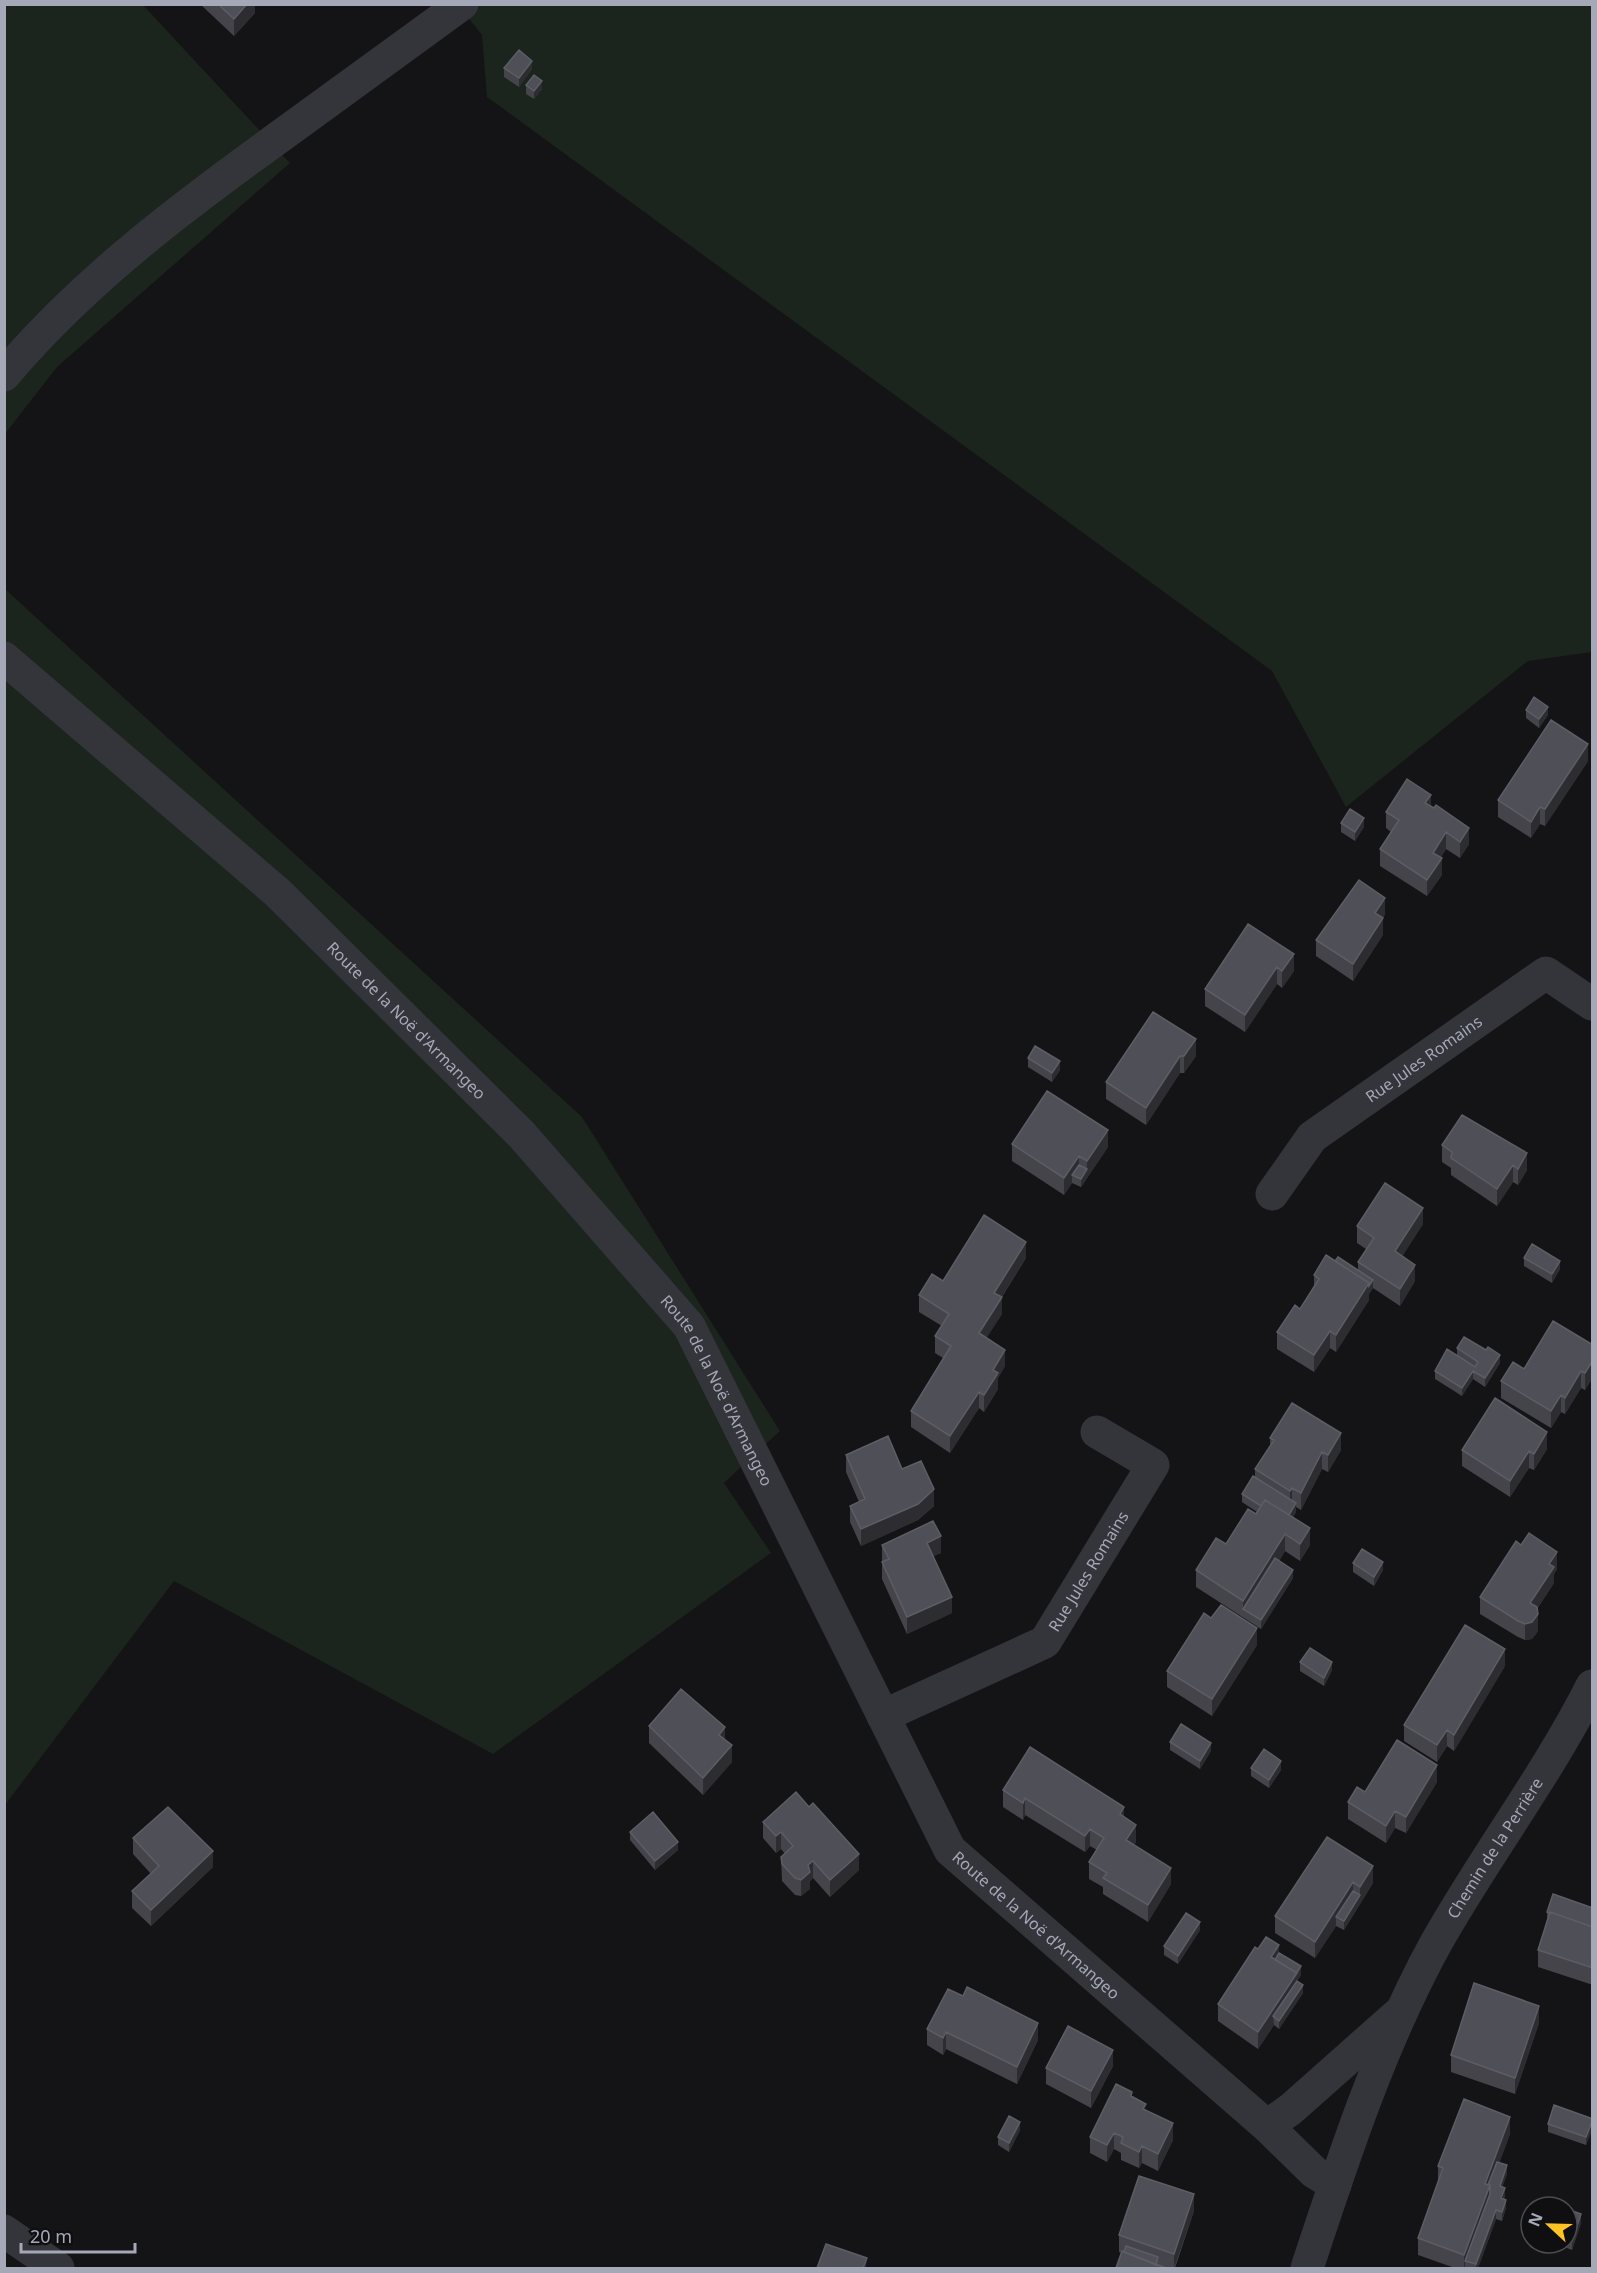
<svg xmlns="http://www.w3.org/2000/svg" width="1597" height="2273" viewBox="0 0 1597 2273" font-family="'Noto Sans',sans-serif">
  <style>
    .grass { fill: #1b241d }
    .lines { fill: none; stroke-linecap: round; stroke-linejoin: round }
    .street { stroke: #34353b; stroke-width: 33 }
    .wall { fill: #45444b }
    .shaded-wall { fill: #2d2c31 }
    .building { fill: #4f4f57; stroke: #5d5d66; stroke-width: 1.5 }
    .labels { text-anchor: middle; stroke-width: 4.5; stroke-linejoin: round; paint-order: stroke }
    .street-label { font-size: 16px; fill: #a4a8b7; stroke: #0f0e10 }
  </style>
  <rect width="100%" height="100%" fill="#141315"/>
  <path class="grass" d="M5,5H143L290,163L57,367L5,434Z
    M458,5H1592V652L1528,661L1346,807L1272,671L487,97L482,35Z
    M4,588L582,1117L780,1431L724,1483L771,1553L493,1754L174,1581L5,1805Z"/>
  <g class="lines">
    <g class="street">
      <path d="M4,375C87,277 189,202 293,127C349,86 405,45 462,4"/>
      <path id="s1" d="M4,658L278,893L522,1135L689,1326L950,1850L1267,2126L1314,2172L1335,2185"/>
      <path id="s2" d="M1272,1194L1312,1137L1546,973L1592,1004"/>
      <path id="s3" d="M883,1716L1045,1642L1153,1465L1097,1432"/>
      <path d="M1267,2126L1291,2109L1397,2015"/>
      <path d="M4,2231L58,2268"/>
      <path id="s4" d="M1307,2268C1343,2159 1380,2045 1436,1943C1485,1856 1547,1775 1592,1686"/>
    </g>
  </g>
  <path class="wall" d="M200,4H255V13L234,36Z
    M504,68L532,69L519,87L504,77Z
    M526,85L542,89L534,99L526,94Z
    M1526,710L1548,715L1539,728L1526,718Z
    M1588,761L1545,826L1540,824L1531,838L1498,817V800Z
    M1431,807L1469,844L1460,858L1446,849L1441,857L1442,875L1427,896L1380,866V849L1391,832L1386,828V812Z
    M1341,823L1364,827L1355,841L1341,832Z
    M1385,914L1383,918V935L1353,981L1316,956V940Z
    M1248,924L1294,971L1282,988L1277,984L1245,1032L1205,1006V989Z
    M1153,1012L1196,1056L1184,1073H1180L1146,1125L1106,1099V1082Z
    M1028,1058L1060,1070L1052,1082L1028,1067Z
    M1012,1144L1108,1147L1081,1187L1072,1183L1064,1195L1012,1161Z
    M1442,1145L1527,1170L1518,1185L1513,1182L1497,1206L1451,1175V1168L1442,1162Z
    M1423,1224L1402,1256L1415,1281L1400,1306L1373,1288L1369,1294V1300L1336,1352L1330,1348L1314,1372L1277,1349V1332L1300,1309L1314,1287V1275L1335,1261L1358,1270V1262L1366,1249L1357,1243V1226Z
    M1026,1258L1002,1297V1314L986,1338L1005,1366L998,1378V1389L984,1412L979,1408L950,1453L911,1427V1411L943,1358L935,1353V1336L942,1326L919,1312V1295L943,1281Z
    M1524,1258L1560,1269L1552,1283L1524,1266Z
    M1593,1345V1377L1585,1390L1581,1388L1565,1414L1561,1412L1551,1428L1501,1398V1381L1524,1369Z
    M1457,1348L1500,1363L1485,1387L1473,1379L1462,1396L1435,1379V1371L1457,1356Z
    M1270,1438L1341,1450L1328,1472L1322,1469L1301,1510L1296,1507V1512L1293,1517L1310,1545L1300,1561L1285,1551L1279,1561L1293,1578L1261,1629L1196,1587V1570L1226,1544L1257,1512L1242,1502V1494L1255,1478V1469L1270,1446Z
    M1547,1449L1534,1470L1529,1468L1510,1497L1462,1466V1450Z
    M846,1455L902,1469L934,1506L918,1520L861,1546L850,1522V1506L859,1502L846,1472Z
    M882,1545L941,1553L933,1556L952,1613L907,1634L882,1579Z
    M1353,1563L1383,1570L1374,1586L1353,1572Z
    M1557,1569L1554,1574V1583L1537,1609L1538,1631L1532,1639L1525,1640L1518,1637L1480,1614V1597Z
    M1257,1645L1212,1716L1167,1687V1671Z
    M1300,1662L1332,1670L1324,1686L1300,1671Z
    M1505,1666L1454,1751L1447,1746L1437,1762L1404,1741V1725Z
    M649,1726L725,1740L732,1762L703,1795L649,1743Z
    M1170,1742L1211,1751L1200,1769L1170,1750Z
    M1251,1768L1281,1770L1269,1788L1251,1776Z
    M1437,1782L1406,1833L1395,1828L1386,1843L1348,1819V1802L1365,1792Z
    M1003,1790L1124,1817L1136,1842L1134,1845L1171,1884L1148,1922L1103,1894V1887L1089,1879V1862L1097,1850L1090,1846L1085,1852L1025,1815L1023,1820L1003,1807Z
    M809,1807L833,1826L859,1870L830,1897L813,1878L810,1881V1889L801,1896L795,1895L782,1881L781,1857L785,1854L781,1849L776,1853L763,1838V1822Z
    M630,1832L678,1850L655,1870L630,1840Z
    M1327,1837L1373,1883L1344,1930L1336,1926L1315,1958L1275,1933V1916Z
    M133,1838L213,1867L151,1926L132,1908V1891L151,1874L133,1854Z
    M1593,1908V1985L1538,1967V1950L1547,1920V1912Z
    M1200,1930L1178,1964L1164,1955V1946Z
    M1258,1949L1279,1953L1301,1975L1297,1981L1303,1993L1279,2029L1274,2025L1258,2049L1218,2021V2004Z
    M1539,2023L1515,2094L1451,2072V2055Z
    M927,2029L1038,2040L1017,2084L946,2049L943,2055L927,2045Z
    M1113,2066L1091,2108L1046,2084V2068Z
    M1132,2097L1146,2110L1173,2140L1158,2171L1142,2163L1139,2168L1121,2160V2153L1114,2149L1107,2162L1090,2153V2137Z
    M1593,2119V2128L1586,2145L1548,2132V2124Z
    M1020,2130L1009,2152L998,2145V2137Z
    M1510,2134L1499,2163L1507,2174L1502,2187L1505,2197L1504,2199L1506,2208L1502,2221L1496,2219L1478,2268H1455L1418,2255V2238L1438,2183V2166Z
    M1567,2209L1581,2223L1572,2250L1554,2243H1567Z
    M1194,2211L1175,2268H1167L1119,2252V2235Z"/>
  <path class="shaded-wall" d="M247,4H255V13L234,36V19Z
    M532,61V69L519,87V78Z
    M542,81V89L534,99V91Z
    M1548,707V715L1539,728V719Z
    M1588,744V761L1545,826V809Z
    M1431,795V812L1425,803Z
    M1540,807V824L1531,838V822Z
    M1364,818V827L1355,841V832Z
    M1469,828V844L1460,858V842Z
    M1446,832V849L1433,869V853Z
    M1442,858V875L1427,896V880Z
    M1385,898V914L1375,929V913Z
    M1383,918V935L1353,981V964Z
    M1294,954V971L1282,988V971Z
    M1277,967V984L1245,1032V1015Z
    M1196,1039V1056L1184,1073V1056Z
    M1180,1056V1073L1146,1125V1108Z
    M1060,1061V1070L1052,1082V1073Z
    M1108,1130V1147L1081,1187V1179L1087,1169V1161Z
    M1527,1153V1170L1518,1185V1169Z
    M1079,1156V1173L1072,1175V1183L1064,1195V1178Z
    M1513,1165V1182L1497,1206V1189Z
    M1423,1208V1224L1395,1268V1251Z
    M1026,1242V1258L994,1309V1293Z
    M1560,1261V1269L1552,1283V1274Z
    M1415,1265V1281L1400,1306V1289Z
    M1373,1280V1288L1369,1294V1300L1336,1352V1335L1369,1283Z
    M1002,1297V1314L979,1350V1333Z
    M1330,1331V1348L1314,1372V1355Z
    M1005,1350V1366L998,1378V1389L984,1412V1395L993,1370Z
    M1500,1355V1363L1485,1387V1378Z
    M1593,1360V1377L1585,1390V1373Z
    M1473,1371V1379L1462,1396V1388Z
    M1581,1371V1388L1565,1414V1398Z
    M979,1392V1408L950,1453V1436Z
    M1561,1395V1412L1551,1428V1411Z
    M1547,1432V1449L1534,1470V1454Z
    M1341,1433V1450L1328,1472V1455Z
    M1529,1451V1468L1510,1497V1481Z
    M1322,1452V1469L1301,1510V1493Z
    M1292,1488V1504L1290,1508V1491Z
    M934,1489V1506L918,1520L861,1546V1529Z
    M1296,1503V1512L1286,1529V1521Z
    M1310,1528V1545L1300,1561V1544Z
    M1285,1534V1551L1247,1611L1243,1609V1617V1601Z
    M941,1536V1553L927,1559V1543Z
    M1557,1552V1569L1554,1574V1583L1530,1619V1603L1549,1564Z
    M1383,1562V1570L1374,1586V1577Z
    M1293,1570V1578L1261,1629V1620Z
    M952,1597V1613L907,1634V1617Z
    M1538,1614V1631L1532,1639L1525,1640V1624Z
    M1257,1628V1645L1212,1716V1699Z
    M1505,1649V1666L1454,1751V1735Z
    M1332,1662V1670L1324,1686V1678Z
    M725,1727V1744L719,1735Z
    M1447,1730V1746L1437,1762V1745Z
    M1211,1743V1751L1200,1769V1761Z
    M732,1745V1762L703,1795V1778Z
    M1281,1761V1770L1269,1788V1780Z
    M1437,1765V1782L1406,1833V1817Z
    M1025,1798V1815L1023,1820V1803Z
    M1124,1807V1823L1120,1814Z
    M1395,1811V1828L1386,1843V1826Z
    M1136,1825V1842L1126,1857V1840Z
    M1090,1829V1846L1085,1852V1836Z
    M781,1832V1849L776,1853V1836Z
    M678,1842V1850L655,1870V1861Z
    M213,1851V1867L151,1926V1910Z
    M859,1854V1870L830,1897V1880Z
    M813,1861V1878L810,1881V1889L801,1896V1880L808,1865Z
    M1373,1866V1883L1344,1930V1921L1360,1895V1887Z
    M1171,1868V1884L1148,1922V1905Z
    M1353,1882V1899L1336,1917V1926L1315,1958V1942Z
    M1200,1922V1930L1178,1964V1956Z
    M1279,1945V1961L1271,1957Z
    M1301,1966V1975L1273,2016L1274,2025L1258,2049V2032Z
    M1303,1985V1993L1279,2029V2021Z
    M1539,2006V2023L1515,2094V2078Z
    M1038,2023V2040L1017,2084V2067Z
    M946,2032V2049L943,2055V2038Z
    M1113,2050V2066L1091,2108V2091Z
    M1510,2117V2134L1490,2189V2202L1465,2261V2268H1464V2255L1485,2184Z
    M1593,2120V2128L1586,2145V2137Z
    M1020,2122V2130L1009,2152V2143Z
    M1173,2123V2140L1158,2171V2154Z
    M1114,2133V2149L1107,2162V2145Z
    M1142,2146V2163L1139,2168V2152Z
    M1507,2165V2174L1500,2194V2186Z
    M1505,2188V2197L1501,2207V2198Z
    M1194,2194V2211L1174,2268V2254Z
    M1506,2200V2208L1502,2221V2212Z
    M1496,2210V2219L1478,2268H1476V2264Z
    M1581,2214V2223L1572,2250V2241Z
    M867,2258L866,2268H863Z"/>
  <path class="building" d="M218,4H247L234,19Z
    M519,50L532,61L519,78L504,68Z
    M534,75L542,81L534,91L526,85Z
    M1534,697L1548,707L1539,719L1526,710Z
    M1551,720L1588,744L1545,809L1540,807L1531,822L1498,800Z
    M1407,779L1431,795L1425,803L1434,808L1436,805L1469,828L1460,842L1446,832L1433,853L1442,858L1427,880L1380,849L1399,820L1386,812Z
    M1350,809L1364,818L1355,832L1341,823Z
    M1359,880L1385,898L1375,913L1383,918L1353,964L1316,940Z
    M1248,924L1294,954L1282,971L1277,967L1245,1015L1205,989Z
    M1153,1012L1196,1039L1184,1056H1180L1146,1108L1106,1082Z
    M1035,1046L1060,1061L1052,1073L1028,1058Z
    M1047,1091L1108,1130L1087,1161L1079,1156L1064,1178L1012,1144Z
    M1462,1115L1527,1153L1518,1169L1513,1165L1497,1189L1451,1158L1452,1152L1442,1145Z
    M1079,1165L1087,1169L1081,1179L1072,1175Z
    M1385,1183L1423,1208L1395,1251L1415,1265L1400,1289L1358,1262L1374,1238L1357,1226Z
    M984,1215L1026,1242L994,1293L1002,1297L979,1333L1005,1350L993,1370L998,1373L984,1395L979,1392L950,1436L911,1411L951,1346L935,1336L949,1314L919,1295L932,1274L943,1281Z
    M1532,1244L1560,1261L1552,1274L1524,1258Z
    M1326,1255L1369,1283L1336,1335L1330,1331L1314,1355L1277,1332L1295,1305L1300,1309L1319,1279L1314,1275Z
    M1338,1257L1373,1280L1369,1286V1283L1335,1261Z
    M1553,1321L1593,1345V1360L1585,1373L1581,1371L1565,1398L1561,1395L1551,1411L1501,1381L1513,1362L1524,1369Z
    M1464,1337L1486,1350L1488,1347L1500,1355L1485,1378L1473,1371L1462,1388L1435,1371L1447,1349L1475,1367L1478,1362L1457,1348Z
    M1495,1398L1547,1432L1534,1454L1529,1451L1510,1481L1462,1450Z
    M1292,1403L1341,1433L1328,1455L1322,1452L1301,1493L1292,1488L1290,1491L1255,1469L1274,1440L1270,1438Z
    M888,1436L902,1469L921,1461L934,1489L918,1504L861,1529L850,1506L865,1499L846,1455Z
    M1253,1476L1296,1503L1289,1515L1265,1500L1261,1506L1242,1494Z
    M1265,1500L1310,1528L1300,1544L1285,1534L1243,1601L1196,1570L1216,1538L1226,1544L1248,1509L1256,1514Z
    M933,1521L941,1536L927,1543L952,1597L907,1617L882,1562L889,1559L882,1545Z
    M1529,1533L1557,1552L1549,1564L1554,1567L1530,1603L1537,1607L1538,1614L1532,1622L1525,1624L1518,1621L1480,1597L1516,1541L1521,1545Z
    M1362,1549L1383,1562L1374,1577L1353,1563Z
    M1275,1558L1293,1570L1261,1620L1243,1609Z
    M1221,1605L1257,1628L1212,1699L1167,1671L1204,1613L1211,1618Z
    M1465,1625L1505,1649L1454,1735L1447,1730L1437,1745L1404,1725Z
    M1310,1648L1332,1662L1324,1678L1300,1662Z
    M681,1689L725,1727L719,1735L732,1745L703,1778L649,1726Z
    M1181,1724L1211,1743L1200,1761L1170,1742Z
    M1397,1740L1437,1765L1406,1817L1395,1811L1386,1826L1348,1802L1357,1787L1365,1792Z
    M1030,1747L1124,1807L1120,1814L1136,1825L1126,1840L1171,1868L1148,1905L1103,1878L1107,1873L1089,1862L1104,1838L1090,1829L1085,1836L1025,1798L1023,1803L1003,1790Z
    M1264,1749L1281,1761L1269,1780L1251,1768Z
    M796,1792L809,1807L813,1803L859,1854L830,1880L813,1861L808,1865L810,1872L801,1880L795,1878L782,1864L781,1857L793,1846L781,1832L776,1836L763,1822Z
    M168,1807L213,1851L151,1910L132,1891L159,1866L133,1838Z
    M653,1812L678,1842L655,1861L630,1832Z
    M1327,1837L1373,1866L1360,1887L1353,1882L1315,1942L1275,1916Z
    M1353,1891L1360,1895L1344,1921L1336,1917Z
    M1553,1894L1593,1908V1927L1550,1912L1549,1913L1547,1912Z
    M1550,1912L1593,1927V1968L1538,1950Z
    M1186,1913L1200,1922L1178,1956L1164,1946Z
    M1266,1937L1279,1945L1271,1957L1297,1973L1258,2032L1218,2004L1255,1947L1258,1949Z
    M1279,1953L1301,1966L1294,1977L1297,1973L1275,1960Z
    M1297,1981L1303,1985L1279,2021L1273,2016Z
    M1474,1983L1539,2006L1515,2078L1451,2055Z
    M967,1987L1038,2023L1017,2067L946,2032L943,2038L927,2029L948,1989L963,1996Z
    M1068,2026L1113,2050L1091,2091L1046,2068Z
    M1116,2084L1132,2092L1131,2096L1146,2104L1143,2109L1173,2123L1158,2154L1142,2146L1139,2152L1121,2143L1123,2137L1114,2133L1107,2145L1090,2137Z
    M1464,2099L1510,2117L1485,2184L1490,2185L1464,2255L1418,2238L1443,2168L1438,2166Z
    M1554,2105L1593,2119L1586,2137L1548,2124Z
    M1009,2116L1020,2122L1009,2143L998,2137Z
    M1497,2162L1507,2165L1500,2186L1505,2188L1501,2198L1506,2200L1502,2212L1496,2210L1476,2264L1465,2261L1490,2194V2185H1488Z
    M1139,2176L1194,2194L1174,2254L1119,2235Z
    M1542,2200L1561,2207H1539Z
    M1567,2209L1581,2214L1572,2241L1567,2239Z
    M826,2244L867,2258L863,2268H817Z
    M1126,2246L1158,2257L1156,2265L1124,2252Z
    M1122,2251L1166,2268H1116Z"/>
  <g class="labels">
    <g class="street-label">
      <text dy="6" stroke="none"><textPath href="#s1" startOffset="542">Route de la Noë d'Armangeo</textPath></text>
      <text dy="6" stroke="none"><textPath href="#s2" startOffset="206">Rue Jules Romains</textPath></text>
      <text dy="6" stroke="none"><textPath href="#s1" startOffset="1028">Route de la Noë d'Armangeo</textPath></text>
      <text dy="6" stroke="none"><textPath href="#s3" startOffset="261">Rue Jules Romains</textPath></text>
      <text dy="6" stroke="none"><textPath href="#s4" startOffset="462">Chemin de la Perrière</textPath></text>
      <text dy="6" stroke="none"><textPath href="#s1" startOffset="1658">Route de la Noë d'Armangeo</textPath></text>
    </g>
  </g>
  <rect width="1597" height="2273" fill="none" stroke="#a4a8b7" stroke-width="12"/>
  <g transform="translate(1549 2225) rotate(292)"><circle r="28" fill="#0f0e10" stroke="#4b4c53" stroke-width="1.5"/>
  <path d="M0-4.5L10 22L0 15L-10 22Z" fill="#ffc422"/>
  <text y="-9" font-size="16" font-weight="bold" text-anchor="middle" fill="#a4a8b7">N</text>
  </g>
  <path d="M21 2243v9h114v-9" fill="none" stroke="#a4a8b7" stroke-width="3"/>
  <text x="30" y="2243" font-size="18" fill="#a4a8b7" stroke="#0f0e10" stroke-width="4.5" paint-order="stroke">20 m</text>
</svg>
